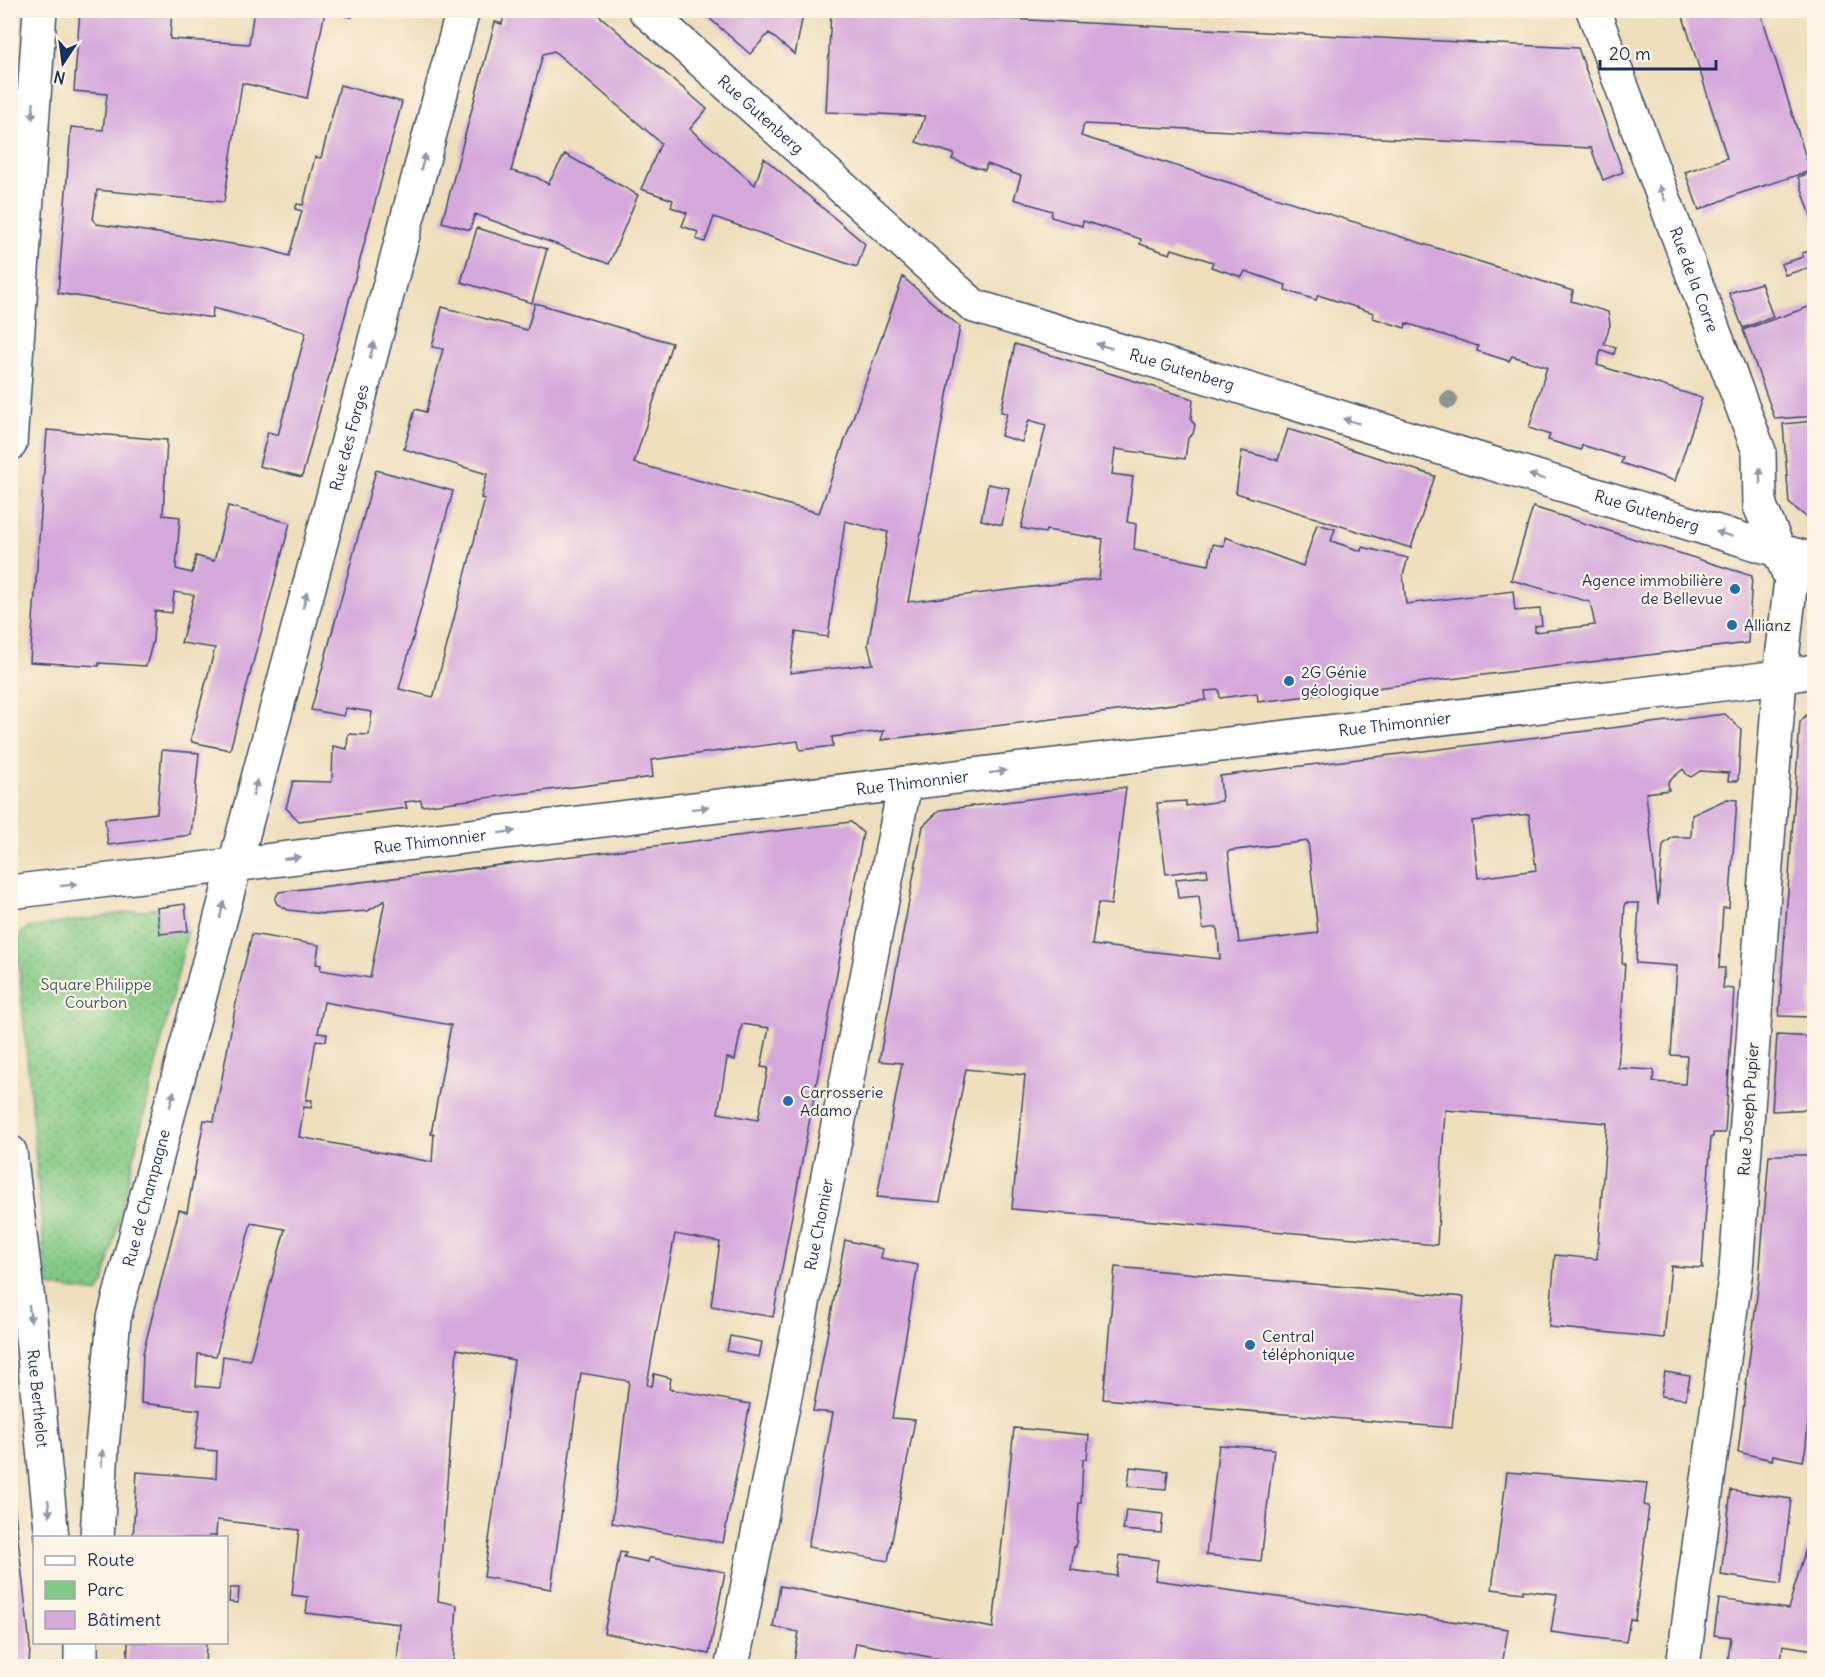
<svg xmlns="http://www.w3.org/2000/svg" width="1825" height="1677" viewBox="0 0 1825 1677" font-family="Delius,sans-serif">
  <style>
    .green { fill: url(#green-dots); stroke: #4e7c71; stroke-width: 1.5 }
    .building { fill: #d5a8dc; fill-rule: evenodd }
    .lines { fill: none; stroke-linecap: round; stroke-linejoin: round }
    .minor-casing { stroke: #3b496c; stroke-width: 36 }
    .minor { stroke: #fff; stroke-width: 33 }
    .tree { fill: #8b978e }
    .oneway { fill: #8d97ae }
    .poi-dot { fill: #1f6fb2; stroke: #fcf5e5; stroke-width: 2 }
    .labels { text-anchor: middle; stroke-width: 4.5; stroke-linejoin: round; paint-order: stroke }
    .street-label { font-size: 16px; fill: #1b2f5e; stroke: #fcf5e5 }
    .poi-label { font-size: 16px; fill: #1b2f5e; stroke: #fcf5e5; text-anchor: start }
    .park-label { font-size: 16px; fill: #3a5d69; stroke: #fcf5e5 }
  </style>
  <defs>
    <pattern id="green-dots" width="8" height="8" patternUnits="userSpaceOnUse" patternTransform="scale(1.5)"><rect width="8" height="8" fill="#82c984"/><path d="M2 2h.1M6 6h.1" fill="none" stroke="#6aa46f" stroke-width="1.8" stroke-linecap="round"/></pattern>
  </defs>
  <rect width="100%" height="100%" fill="#fcf5e5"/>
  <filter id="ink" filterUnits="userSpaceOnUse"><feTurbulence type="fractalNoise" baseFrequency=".0167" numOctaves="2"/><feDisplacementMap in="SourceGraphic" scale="12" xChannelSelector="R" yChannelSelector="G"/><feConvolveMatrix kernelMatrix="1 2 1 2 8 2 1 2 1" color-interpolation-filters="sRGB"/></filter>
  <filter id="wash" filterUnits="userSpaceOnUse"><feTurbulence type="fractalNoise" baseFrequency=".008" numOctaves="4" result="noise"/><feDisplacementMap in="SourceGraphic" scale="24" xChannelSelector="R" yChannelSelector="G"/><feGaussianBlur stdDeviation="1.35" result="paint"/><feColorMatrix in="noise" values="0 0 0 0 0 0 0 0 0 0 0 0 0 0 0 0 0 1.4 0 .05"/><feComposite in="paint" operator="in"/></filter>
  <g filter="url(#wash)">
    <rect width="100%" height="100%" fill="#eedebc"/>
    <path class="green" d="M157,908L161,934L188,931L104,1282L98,1293L49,1286L46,1276L17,941L21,934L28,928Z"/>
    <g id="blocks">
      <path class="building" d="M80,10H172L170,39L249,44L254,10H352V17L325,12L307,98L242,83L224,202L97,190L93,220L97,224L267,249L289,256L302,211L295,209L297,204L303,205L315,157L321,158L340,85L402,102L302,477L259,466L268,432L278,435L306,332L213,308L212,318L58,293L71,127L103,130L107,94L74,91Z
        M505,10H593L707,109L690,129L755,185L764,158L865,244L857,267L714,217L705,242L696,239L698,232L682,226L687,213L671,207L673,200L641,189L661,143L554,51L543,54L511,171L536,177L548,184L565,154L638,195L609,264L475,214L470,230L442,222L495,22L502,24Z
        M700,10H804L795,55L769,33L750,54Z
        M831,10L1578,48L1623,172L1603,180L1591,148L1084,124L1081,136L1573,291L1571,301L1608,312L1610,325L1604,344L1616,347L1614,354L1601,350L1597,365L1702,398L1675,481L1621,463L1623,458L1582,445L1581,450L1548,440L1550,435L1529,428L1547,367L1512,356L1509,361L1477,351L1478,346L1406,323L1405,328L1373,318L1374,313L1318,295L1316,300L1285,290L1286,285L1245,271L1242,277L1211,267L1213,262L1172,249L1170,254L1140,244L1141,239L1083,221L1082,226L1051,217L1052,211L1014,199L1021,176L987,164L985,170L968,165L952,159L954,154L916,142L925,116L826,112Z
        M1681,10H1760L1810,171L1738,194L1699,210L1685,172L1727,158Z
        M1814,172V225L1798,177Z
        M477,228L547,249L532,303L461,282Z
        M1814,250V266L1785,275L1781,264L1803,257L1802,253Z
        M903,277L960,327L908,602L1099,579L1103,539L1046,530L1045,533L1021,528L1046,425L1029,420L1022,442L1001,436L1007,413L1001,412L1015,344L1193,399L1191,420L1195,425L1193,434L1188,438L1185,459L1115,449L1112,474L1133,477L1127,522L1136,524L1134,550L1209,565L1213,544L1224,546L1225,537L1303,566L1317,524L1335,529L1331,541L1361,551L1362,547L1408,558L1403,575L1406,604L1513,591L1515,611L1540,609L1542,625L1535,626V632L1595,625L1590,602L1511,580L1533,507L1752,576L1748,643L1258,702L1257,693L1220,698L1219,690L1205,691L1206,700L881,740L884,731L832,737L833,746L800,750L798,741L651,760L653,777L422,806L421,800L405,802L407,808L299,821L286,808L293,781L332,782L333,746L347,749L348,734L369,735L372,712L346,708L344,716L311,710L376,470L453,491L399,689L433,697L434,695L485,499L481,498L487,474L404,449L415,409L426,412L443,349L432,347L442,307L527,330L535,303L672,343L634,463L819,513ZM845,521L888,532L868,645L873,664L790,673L796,632L828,637Z
        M1761,283L1773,317L1743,328L1729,293Z
        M1814,305V416L1775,419L1743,330Z
        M1814,421V523L1789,503L1783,424Z
        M1288,429L1435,476L1411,548L1236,493L1242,451L1278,460Z
        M47,430L167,440L163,515L180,517L176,569L192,573L196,556L214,561L228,506L290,523L230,750L192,742L191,738L215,648L181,643L194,595L174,592L172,613L155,611L153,641L146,666L99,663V666L30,662Z
        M988,484L1009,488L1002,525L981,520Z
        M1814,706V991H1810L1809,1017L1779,1016L1800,722Z
        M1725,714L1741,729L1738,781H1728L1729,773L1700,771L1691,777L1687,775L1683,769L1668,782L1669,790L1646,793L1658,905L1663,845L1673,837H1691L1692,815L1727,799L1737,800L1729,908H1723L1719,968H1725L1723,988L1734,989L1725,1133H1713V1137H1711L1702,1266L1703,1268L1671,1266L1664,1338L1549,1327L1555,1255L1597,1259L1607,1123L1445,1110L1437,1245L1012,1209L1025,1075L966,1069L940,1202L877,1197L902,1063L879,1061L923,826L940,810L1126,787L1111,905L1098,903L1092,945L1220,959L1217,927L1203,929L1199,896L1178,898L1176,879L1208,876L1207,869L1166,874L1157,803L1186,801V806L1222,801L1220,776ZM1529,814L1536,870L1478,878L1472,821ZM1308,841L1318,933L1239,943L1228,851ZM1625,903H1639L1636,963L1677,966L1671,1055L1687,1056L1685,1084L1653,1082L1654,1070L1618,1068L1625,963H1622Z
        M162,750L199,753L191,835L108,845L105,819L157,813Z
        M851,822L863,833L773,1317L711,1306L720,1242L675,1234L656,1334L647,1385L652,1386L654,1374L671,1378L669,1389L750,1404L723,1543L612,1523L629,1381L581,1373L551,1589L484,1577L514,1360L457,1349L438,1601L457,1605L453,1666H397L400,1624L306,1613L308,1597L292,1595L299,1530L217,1520L216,1536H209V1538H133L137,1472L216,1478L217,1451L195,1449L200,1410L141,1403L143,1353L179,1210L187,1212L204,1120L214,1121L239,987L252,934L319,945L316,964L321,965L320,970L370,978L385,900L368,911L324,914L288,910L277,904L275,899L279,892ZM324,1002L451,1025L431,1134H434L432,1162L299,1137L304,1107L311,1108L312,1100H306L316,1040L326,1041L327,1034L318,1033ZM742,1024L769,1028L761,1067L768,1068L758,1120L718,1113L727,1058L735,1060ZM251,1223L285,1229L250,1360L223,1356L220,1388L196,1386L198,1354L216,1356Z
        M185,904L188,931L160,934L157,908Z
        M1777,1035L1814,1037V1109L1772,1111Z
        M1769,1155H1814V1409L1809,1408L1806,1446L1803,1461L1773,1455L1772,1460L1738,1452L1759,1279Z
        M845,1240L883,1249L881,1258L918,1265L892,1418L915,1420L888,1561L808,1547L833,1413L813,1411Z
        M1115,1267L1464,1297L1452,1428L1103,1399Z
        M730,1336L762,1342L759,1357L727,1351Z
        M1665,1372L1690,1376L1686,1399L1661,1396Z
        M1014,1428L1089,1435L1087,1459H1083L1081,1503H1079L1076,1547H1074L1071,1570L1117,1576L1120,1555L1158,1560L1155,1580L1508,1629L1502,1666H961V1663L856,1643L852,1666H793L799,1632L773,1627L780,1586L993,1628Z
        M1219,1445L1274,1449L1261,1561L1206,1555Z
        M1130,1467L1168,1471L1166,1489L1128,1486Z
        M1507,1472L1647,1483L1644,1505L1649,1506L1635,1620L1630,1619L1626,1642L1551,1632L1557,1594L1523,1590V1593L1492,1589Z
        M10,1484H12L30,1646L29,1666H10Z
        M1731,1490L1791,1499L1781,1584L1721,1575Z
        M1126,1510L1163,1514L1161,1533L1123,1530Z
        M1814,1521V1650L1783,1645L1780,1666H1727L1731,1637L1714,1635L1719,1599L1788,1609Z
        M620,1552L626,1553L624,1557L648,1562L649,1558H652L725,1572L709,1654L604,1633Z
        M230,1588H239L238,1603L229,1602Z
        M128,1642H206L205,1666H127Z"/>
    </g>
  </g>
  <g filter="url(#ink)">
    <use href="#blocks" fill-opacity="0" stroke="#3b496c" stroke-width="1.5"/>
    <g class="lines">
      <g class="minor-casing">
        <g id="minor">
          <path id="s1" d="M645,10L974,306L1780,551L1814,560"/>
          <path id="s2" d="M1593,10L1759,451L1760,506L1791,579L1780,677L1736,1270L1683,1666"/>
          <path d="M10,444L40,10"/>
          <path id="s3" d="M10,892L1780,677L1814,671"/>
          <path id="s4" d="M10,1152L30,1317L52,1538"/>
          <path id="s5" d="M97,1538L102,1447L114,1318L463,10"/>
          <path d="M81,1666V1642"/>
          <path id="s6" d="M732,1666L905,783"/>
        </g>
      </g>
      <use href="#minor" class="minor"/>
    </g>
    <circle class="tree" cx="1449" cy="400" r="9"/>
    <defs><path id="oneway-solid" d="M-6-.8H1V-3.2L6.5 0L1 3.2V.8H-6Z" transform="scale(1.5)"/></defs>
    <g class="oneway">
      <use href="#oneway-solid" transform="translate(33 111) rotate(94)"/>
      <use href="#oneway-solid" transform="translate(423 162) rotate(-75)"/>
      <use href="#oneway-solid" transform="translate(1662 193) rotate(-111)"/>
      <use href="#oneway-solid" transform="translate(1104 346) rotate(-163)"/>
      <use href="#oneway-solid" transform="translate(372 350) rotate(-75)"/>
      <use href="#oneway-solid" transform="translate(1351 421) rotate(-163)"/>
      <use href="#oneway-solid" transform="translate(1760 476) rotate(-91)"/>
      <use href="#oneway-solid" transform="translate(1537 477) rotate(-163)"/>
      <use href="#oneway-solid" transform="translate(1724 534) rotate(-163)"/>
      <use href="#oneway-solid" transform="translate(305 600) rotate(-75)"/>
      <use href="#oneway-solid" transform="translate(998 772) rotate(-7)"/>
      <use href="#oneway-solid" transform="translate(255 788) rotate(-75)"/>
      <use href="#oneway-solid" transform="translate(700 808) rotate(-7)"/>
      <use href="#oneway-solid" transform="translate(507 832) rotate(-7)"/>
      <use href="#oneway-solid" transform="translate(292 858) rotate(-7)"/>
      <use href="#oneway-solid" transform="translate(69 885) rotate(-7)"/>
      <use href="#oneway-solid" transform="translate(222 910) rotate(-75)"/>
      <use href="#oneway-solid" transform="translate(172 1099) rotate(-75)"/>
      <use href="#oneway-solid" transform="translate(30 1314) rotate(84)"/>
      <use href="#oneway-solid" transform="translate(102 1458) rotate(-87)"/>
      <use href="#oneway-solid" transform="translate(49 1508) rotate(84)"/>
    </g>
  </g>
  <g class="poi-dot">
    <circle cx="1735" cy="589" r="6"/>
    <circle cx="1732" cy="625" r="6"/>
    <circle cx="1289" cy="681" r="6"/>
    <circle cx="788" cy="1101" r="6"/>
    <circle cx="1250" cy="1345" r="6"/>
  </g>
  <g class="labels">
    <g class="street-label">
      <text dy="6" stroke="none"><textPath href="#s1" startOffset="156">Rue Gutenberg</textPath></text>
      <text dy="6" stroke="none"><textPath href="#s2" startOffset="288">Rue de la Corre</textPath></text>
      <text dy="6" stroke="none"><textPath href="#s1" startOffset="660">Rue Gutenberg</textPath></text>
      <text dy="6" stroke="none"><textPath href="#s5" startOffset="1132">Rue des Forges</textPath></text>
      <text dy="6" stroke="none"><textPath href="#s1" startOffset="1146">Rue Gutenberg</textPath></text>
      <text dy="6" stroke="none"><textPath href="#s3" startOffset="1395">Rue Thimonnier</textPath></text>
      <text dy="6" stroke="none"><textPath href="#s3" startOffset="909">Rue Thimonnier</textPath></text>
      <text dy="6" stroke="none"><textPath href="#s3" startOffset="423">Rue Thimonnier</textPath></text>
      <text transform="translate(1748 1109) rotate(-86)" y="6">Rue Joseph Pupier</text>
      <text dy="6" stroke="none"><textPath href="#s5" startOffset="345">Rue de Champagne</textPath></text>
      <text dy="6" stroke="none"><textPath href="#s6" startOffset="450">Rue Chomier</textPath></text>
      <text dy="6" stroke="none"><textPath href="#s4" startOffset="248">Rue Berthelot</textPath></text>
    </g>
    <g class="poi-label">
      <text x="1723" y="586" text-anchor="end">Agence immobilière<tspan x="1723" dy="18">de Bellevue</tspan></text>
      <text x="1744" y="631">Allianz</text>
      <text x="1301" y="678">2G Génie<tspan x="1301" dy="18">géologique</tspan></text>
      <text x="800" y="1098">Carrosserie<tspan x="800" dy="18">Adamo</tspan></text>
      <text x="1262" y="1342">Central<tspan x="1262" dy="18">téléphonique</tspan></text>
    </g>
    <g class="park-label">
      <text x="96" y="990">Square Philippe<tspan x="96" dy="18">Courbon</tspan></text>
    </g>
  </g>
  <rect width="1825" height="1677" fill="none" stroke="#fcf5e5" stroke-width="36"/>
  <rect x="33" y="1536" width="195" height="108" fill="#fcf5e5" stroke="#a2a6af" stroke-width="1.5"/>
  <rect x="45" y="1556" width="30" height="9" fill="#ffffff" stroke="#a2a6af" stroke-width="1.5"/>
  <text x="87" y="1566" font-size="18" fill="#1b2f5e">Route</text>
  <rect x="45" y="1581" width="30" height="18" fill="#82c984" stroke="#a2a6af" stroke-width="1.5"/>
  <text x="87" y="1596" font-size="18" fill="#1b2f5e">Parc</text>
  <rect x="45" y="1611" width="30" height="18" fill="#d5a8dc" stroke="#a2a6af" stroke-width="1.5"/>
  <text x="87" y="1626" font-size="18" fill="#1b2f5e">Bâtiment</text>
  <g transform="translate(63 63) rotate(193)" stroke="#fcf5e5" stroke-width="4.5" paint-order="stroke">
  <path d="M0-4.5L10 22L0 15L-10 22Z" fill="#1b2f5e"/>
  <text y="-9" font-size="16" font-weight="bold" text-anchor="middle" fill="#1b2f5e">N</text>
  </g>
  <path d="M1600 60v9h116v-9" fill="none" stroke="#1b2f5e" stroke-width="3"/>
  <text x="1609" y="60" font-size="18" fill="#1b2f5e" stroke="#fcf5e5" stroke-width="4.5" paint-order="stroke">20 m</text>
</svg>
